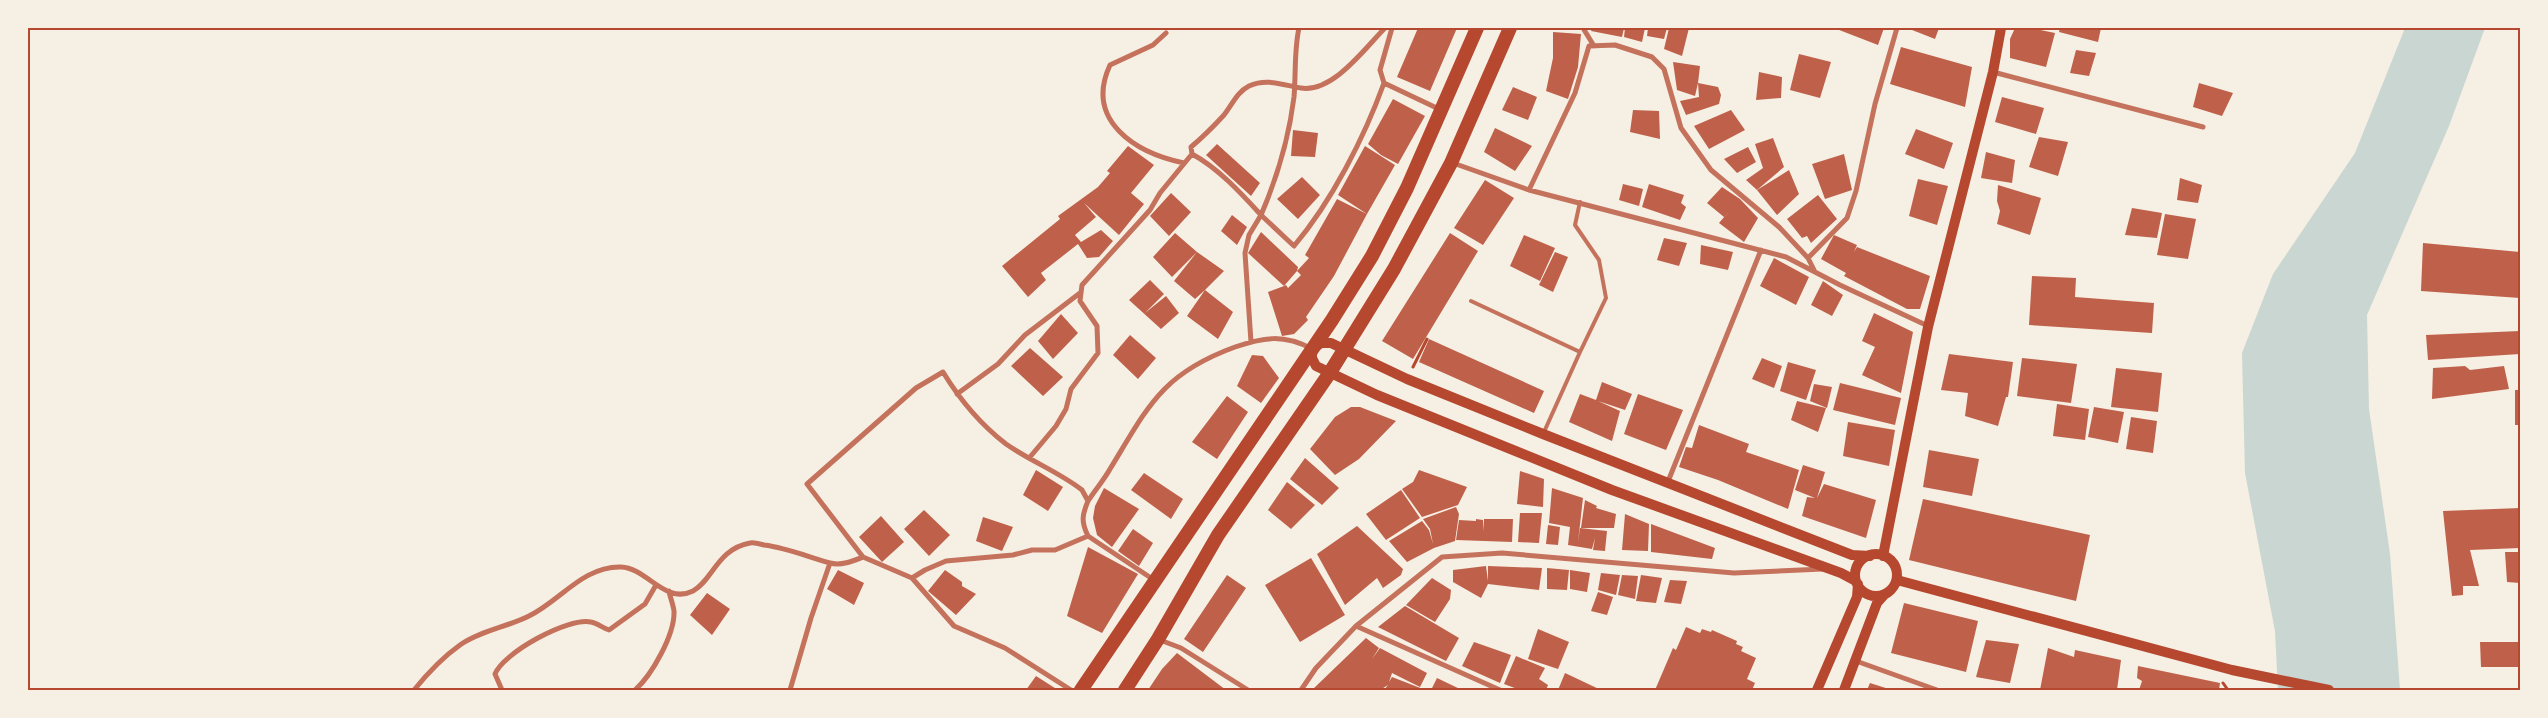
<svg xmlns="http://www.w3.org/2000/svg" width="2548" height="718" viewBox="0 0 2548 718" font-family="Raleway,sans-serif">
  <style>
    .water { fill: #c9d6d2 }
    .building { fill: #bf614a; fill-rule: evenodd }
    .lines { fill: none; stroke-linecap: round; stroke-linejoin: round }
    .path { stroke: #b5482f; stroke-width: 3 }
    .service { stroke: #c5725c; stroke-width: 4 }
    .minor { stroke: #c5725c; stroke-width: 5 }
    .secondary { stroke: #b5482f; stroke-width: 10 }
    .trunk { stroke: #b5482f; stroke-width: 14 }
    .neatline { fill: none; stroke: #b5482f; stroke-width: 2 }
  </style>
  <rect width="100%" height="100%" fill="#f6efe4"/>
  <path class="water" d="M2405,28H2485L2449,126L2367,315L2369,409L2390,554L2400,690H2278L2275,631L2245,473L2242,353L2273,274L2355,153Z"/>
  <path class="building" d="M1418,28H1457L1430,91L1397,77Z
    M1592,28H1624L1622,37L1591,31Z
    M1625,28H1645L1642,42L1624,37Z
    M1648,28H1667L1664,39L1647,36Z
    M1669,28H1689L1682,56L1664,49Z
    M1834,28H1884L1878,45Z
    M1907,28H1939L1935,39Z
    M2015,28H2031L2055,33L2046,67L2010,58V39Z
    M2060,28H2101L2098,42L2059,32Z
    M1553,32L1581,34L1578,67L1568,99L1546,91L1553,58Z
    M1901,47L1972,67L1965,107L1890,84Z
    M2076,50L2096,53L2089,76L2070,73Z
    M1799,54L1831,62L1820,98L1790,90Z
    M1673,62L1700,66L1698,83L1718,87L1721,95L1719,104L1686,115L1680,101L1699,97L1698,83L1695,96L1677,90Z
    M1759,72L1782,77L1781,98L1756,100Z
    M2199,83L2233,93L2222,116L2193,107Z
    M1513,87L1537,97L1528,120L1502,110Z
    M2002,97L2044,108L2036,134L1995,122Z
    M1393,99L1425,116L1398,164L1381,155L1368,144Z
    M1633,110L1659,111L1660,139L1630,132Z
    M1731,110L1745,130L1709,149L1694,126Z
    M1495,128L1532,146L1515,171L1484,152Z
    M1916,129L1953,143L1944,169L1905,154Z
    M1293,130L1318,133L1315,157L1291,156Z
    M2039,137L2068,142L2058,176L2029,167Z
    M1773,138L1784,167L1757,190L1789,170L1799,194L1777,215L1757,190L1746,180L1763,168L1755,144Z
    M1217,144L1260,183L1251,196L1206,155Z
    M1128,146L1154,165L1131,193L1144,204L1119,235L1084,203L1096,217L1075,235L1081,242L1101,230L1113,241L1099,257L1087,258L1078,244L1041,273L1046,280L1028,297L1002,266L1060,219L1058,216L1098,187L1110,173L1107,171Z
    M1365,146L1395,165L1367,214L1338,195Z
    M1748,147L1756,162L1737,173L1724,159Z
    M1986,152L2015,160L2012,183L1981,178Z
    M1844,154L1852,190L1825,199L1812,164Z
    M1302,177L1320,195L1298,219L1277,199Z
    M2180,178L2202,185L2198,203L2177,200Z
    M1918,179L1948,186L1937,225L1909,216Z
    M1485,180L1514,198L1483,245L1454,228Z
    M1623,184L1643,189L1639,206L1619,200Z
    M1649,184L1684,195L1681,203L1686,207L1680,220L1642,207Z
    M1998,185L2041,198L2030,235L1997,224L2000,211L1997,201Z
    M1722,187L1740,199L1758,218L1744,242L1719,223L1731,209L1724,217L1707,203Z
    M1171,193L1191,212L1169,236L1150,216Z
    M1818,195L1837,219L1811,243L1807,236L1802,238L1787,219Z
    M1337,199L1367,214L1334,276L1306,317L1308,320L1294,334L1282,336L1268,292L1284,286L1248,253L1261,232L1298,267L1297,271L1309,258L1305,255ZM1297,271L1301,275L1288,288L1286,285L1284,286Z
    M2132,208L2162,213L2157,238L2125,235Z
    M2165,214L2196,219L2188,259L2157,255Z
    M1232,215L1247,227L1237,245L1221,231Z
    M1175,233L1197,252L1172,277L1153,257Z
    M1450,233L1478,251L1413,359L1382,341Z
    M1524,235L1555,248L1540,281L1510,266Z
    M1834,235L1857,245L1854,252L1857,247L1930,276L1920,309H1907L1844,276L1846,273L1821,259Z
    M1664,238L1687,243L1679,266L1657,260Z
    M2423,243L2520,252V298L2421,291Z
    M1701,245L1733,252L1728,270L1700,264Z
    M1197,252L1224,271L1205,290L1233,312L1218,339L1187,316L1205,290L1195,299L1174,281Z
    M1555,252L1568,257L1553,292L1539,285Z
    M1774,258L1809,277L1796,305L1760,286Z
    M2032,276L2076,278L2075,297L2154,303L2152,333L2029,325Z
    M1150,280L1164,294L1145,313L1166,296L1179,313L1161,329L1129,300Z
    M1823,281L1843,295L1832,316L1811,305Z
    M1874,313L1913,332L1901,393L1862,375L1875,347L1862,341Z
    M1061,314L1078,333L1053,359L1038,341Z
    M2520,331V354L2428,360L2426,335Z
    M1130,335L1156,358L1138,379L1113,355Z
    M1429,339L1544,391L1534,413L1419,362Z
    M1030,348L1063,377L1043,396L1011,366Z
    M1949,354L2013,362L2008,397H2006L1998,426L1965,416L1968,393L1941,390Z
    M1252,355L1263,356L1279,378L1261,403L1237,386Z
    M1762,358L1782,366L1774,388L1752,379Z
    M2022,358L2077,364L2071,403L2017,396Z
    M1788,362L1816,370L1806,400L1780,391Z
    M2465,366L2470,370L2504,366L2509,389L2432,399L2433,368Z
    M2116,368L2162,373L2158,412L2111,407Z
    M1602,382L1632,394L1625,410L1598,401L1620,411L1612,441L1569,422L1580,394L1596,400Z
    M1840,383L1901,398L1895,425L1833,410Z
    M1814,384L1832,387L1827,408L1810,401Z
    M2515,390H2520V425H2515Z
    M1638,394L1683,410L1666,450L1624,434Z
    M1227,396L1248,412L1217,459L1192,442Z
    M1797,401L1826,408L1818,432L1791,420Z
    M2057,404L2089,409L2085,440L2053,436Z
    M1351,407H1360L1396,421L1359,459L1335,475L1310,449L1335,417Z
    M2094,407L2124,412L2118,443L2088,437Z
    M2131,417L2157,421L2153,453L2126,449Z
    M1848,422L1895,430L1889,466L1843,456Z
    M1699,425L1749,444L1746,452L1799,470L1788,509L1718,480L1679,467L1686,447L1692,448Z
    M1929,450L1979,459L1972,496L1923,487Z
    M1305,458L1339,488L1322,505L1290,479Z
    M1803,465L1825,472L1817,498L1824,484L1876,500L1866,538L1802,516L1807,497L1815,498L1795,490Z
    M1036,470L1063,487L1048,511L1023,495Z
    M1419,470L1467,487L1458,505L1422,517L1402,489L1413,482Z
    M1520,471L1544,479L1543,507L1517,504Z
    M1144,473L1183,499L1171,519L1131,490Z
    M1287,482L1315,505L1291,529L1268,510Z
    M1104,488L1139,509L1112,547L1097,535L1093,518L1095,506Z
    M1552,488L1583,498L1578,542L1580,528L1607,531L1605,551L1593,550L1595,538L1592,549L1568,545L1570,527L1549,523Z
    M1401,490L1420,518L1386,540L1366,514Z
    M1923,499L2090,535L2076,601L1909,560Z
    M1585,500L1597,506L1596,508L1616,514L1614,528H1581Z
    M1456,507L1459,514L1455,541L1434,548L1407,562L1389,541L1422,521L1429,530L1433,544L1430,529L1423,519Z
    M2520,508V548L2470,550L2479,586H2463V595L2452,596L2443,511Z
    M924,510L950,535L929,556L904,529Z
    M1520,513H1542L1539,543L1518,542Z
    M1625,514L1649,524L1648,551L1622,550Z
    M881,516L904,542L882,562L859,537Z
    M983,517L1013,527L1002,551L976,541Z
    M1476,519L1483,520L1484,531V519H1513L1512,542L1456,540L1459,520L1476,521Z
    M1651,524L1715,548L1712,559L1651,552Z
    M1548,525L1560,527L1558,545L1546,544Z
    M1357,526L1403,569L1401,575L1383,588L1377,578L1345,605L1317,554Z
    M1133,529L1153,543L1139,566L1118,551Z
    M1088,547L1138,574L1102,633L1067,616Z
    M2505,552H2520V583L2507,582Z
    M1311,558L1345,615L1300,642L1265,585Z
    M1486,566L1488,581V566L1542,568L1539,590L1488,584L1481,598L1453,582V570Z
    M1547,568L1569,570L1567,590L1547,589Z
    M838,570L864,583L854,605L827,589Z
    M945,570L962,582V586L976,594L956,615L928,591Z
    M1570,570L1590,573L1587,592L1570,589Z
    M1601,573L1620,575L1616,595L1598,590Z
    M1227,575L1246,588L1203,652L1184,639Z
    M1622,575L1638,576L1635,599L1618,595Z
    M1641,575L1662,578L1656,603L1636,601Z
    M1432,578L1451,590L1450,599L1435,622L1406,605Z
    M1670,580L1687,581L1681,604L1664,602Z
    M1598,592L1613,597L1607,615L1591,611Z
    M707,593L730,609L712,635L690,615Z
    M1904,603L1978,621L1966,672L1891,653Z
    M1405,606L1459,638L1446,661L1378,627Z
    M1686,627L1700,633L1702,629L1711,632L1712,630L1737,641L1736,644L1743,647L1741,651L1756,658L1747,679L1755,683L1752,690H1655L1673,648L1676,650Z
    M1538,629L1569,642L1558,669L1528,659Z
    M1366,638L1379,648L1372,659L1380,648L1427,673L1420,687L1392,673L1389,682L1392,677L1423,689L1422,690H1384L1388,685L1380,690H1312Z
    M1986,640L2019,644L2010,683L1976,677Z
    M1474,642L1511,655L1500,683L1462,666Z
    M2480,642H2520V690H2518V667H2481Z
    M2048,648L2074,657L2075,650L2121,660L2117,690H2040Z
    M1177,653L1226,690H1148L1162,669Z
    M1516,656L1545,668L1539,679L1548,685L1546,690H1520L1504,684Z
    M2138,666L2220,683L2219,690H2139L2142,681L2137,678Z
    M1565,673L1601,690H1558Z
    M1036,676L1058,690H1026Z
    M1437,678L1462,690H1431Z
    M1870,683L1892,690H1867Z"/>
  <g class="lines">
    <path class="path" d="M1413,367L1427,339
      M2223,683L2228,690"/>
    <path class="service" d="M1471,301L1580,352L1606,298L1599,260L1575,225L1580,202
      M1544,432L1580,352"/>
    <path class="minor" d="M1299,28C1294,50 1296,74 1294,97C1289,137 1277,178 1261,215L1294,246C1332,201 1364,138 1384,83
      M1392,28L1380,70L1384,83L1441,110
      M1583,28L1594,46
      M1166,33L1153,45L1110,65C1084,121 1136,153 1184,163
      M1993,72L2203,127
      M1192,154L1191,147C1203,137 1213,127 1224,115C1232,105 1237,92 1249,86C1267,78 1283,85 1301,88C1333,93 1365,48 1385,28
      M1453,163L1529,190L1786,257L1840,285L1928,326
      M1529,190L1575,93L1589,46L1615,45L1652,57L1664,69L1681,128L1711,170L1779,227L1808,258L1814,270
      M1808,258L1847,218L1856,191L1875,104L1897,28
      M957,394L998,364L1025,335L1080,293
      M1030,457L1056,426L1066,409L1071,389L1098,353L1097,326L1080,301L1082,285L1150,210L1160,193L1192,154C1218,168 1241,193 1261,215L1249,235L1245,253L1251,342
      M1667,484L1761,250
      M1088,501C1095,490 1104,480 1110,469C1148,407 1161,374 1235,347C1264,337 1284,334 1312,349
      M912,578L925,570L946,561L1013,555L1032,550H1055L1088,536
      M1356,626L1500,690
      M1160,640L1181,648L1248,690
      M1856,661L1937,690
      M414,690C427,674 443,657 460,645C480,631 507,627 529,616C560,601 583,566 621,567C647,568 665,605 693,591C713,580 717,549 750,543C754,542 760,544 764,545C788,548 808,557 830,563C841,566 853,561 863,557
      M502,690L495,674C503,653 568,617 591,622C597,623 603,628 609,630L645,604L656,585
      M635,690C652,675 675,634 674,611C673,604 670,597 669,591
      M790,690L811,618L830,563
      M1071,690L1005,648L954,626L912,578L863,557L807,484L916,388L943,372C960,400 980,424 1006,444C1030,461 1059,472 1082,490L1088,501C1082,515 1081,522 1088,536L1154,580
      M1301,690L1316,668L1356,626L1442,557L1502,553L1734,573L1823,569"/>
    <path class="secondary" d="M1855 575a21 21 0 1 1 42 0a21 21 0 1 1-42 0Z
      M1883,556L1928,327L1993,72L2001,28
      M1897,580L2232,670L2329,690
      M1856,581L1841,573L1612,490L1377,395L1316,366L1312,358V349L1321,343H1331L1407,379L1543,434L1852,555L1870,556
      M1817,690L1857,597L1858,584
      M1844,690L1877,603L1885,594"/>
    <path class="trunk" d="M1081,690L1332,320L1372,256L1407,188L1477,28
      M1125,690L1158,639L1218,535L1329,374L1394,269L1451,163L1510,28"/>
  </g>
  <rect width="2548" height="718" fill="none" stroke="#f6efe4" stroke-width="58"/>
  <rect x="29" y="29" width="2490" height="660" class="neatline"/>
</svg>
